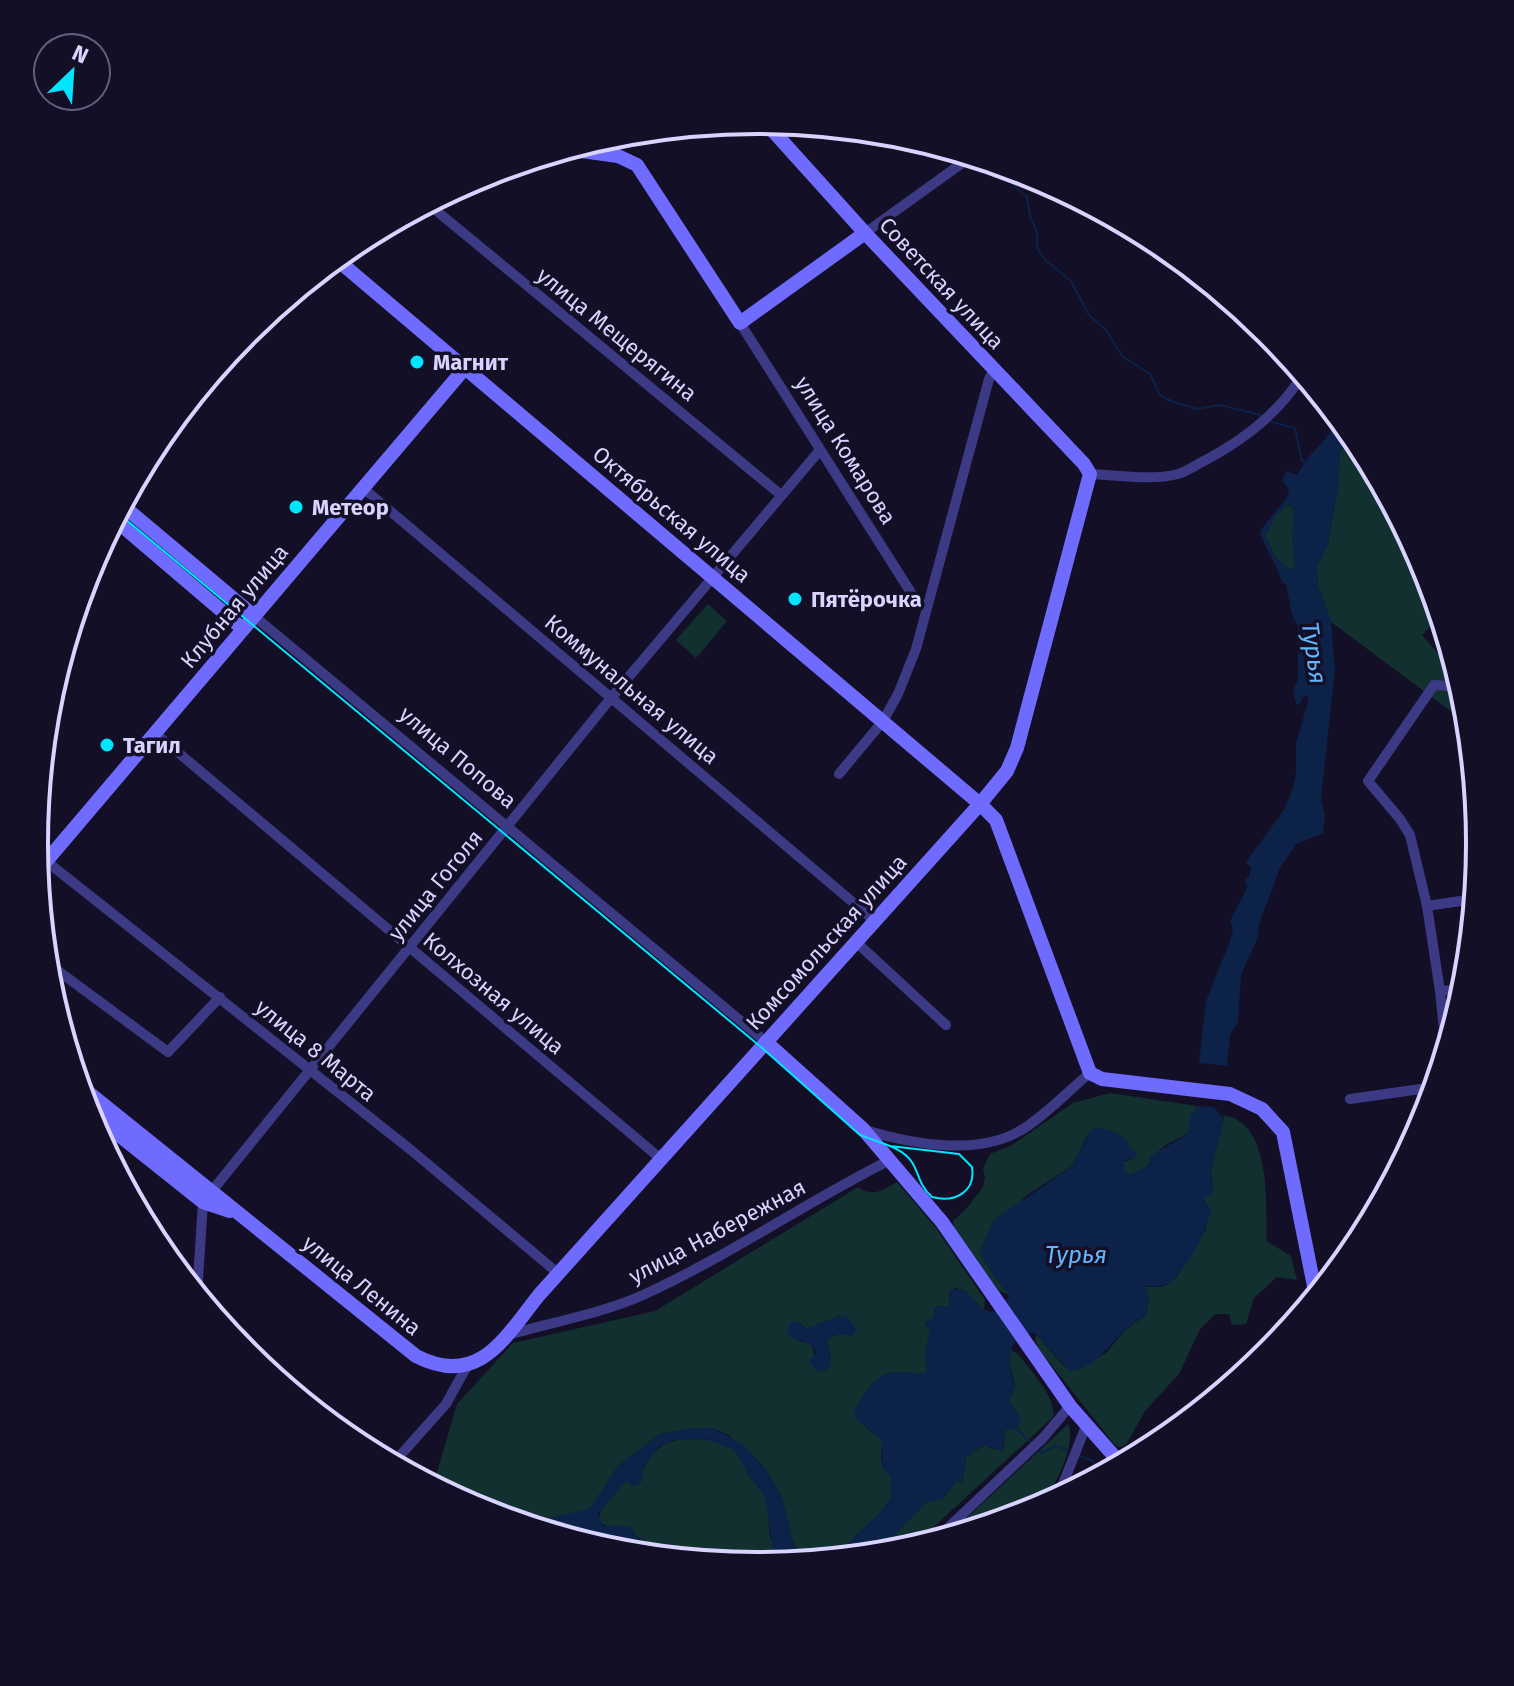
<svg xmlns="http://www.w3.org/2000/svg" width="1514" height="1686" viewBox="0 0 1514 1686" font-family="'Fira Sans',sans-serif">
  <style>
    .green { fill: #12302f; fill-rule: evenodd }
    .water { fill: #0c2248; fill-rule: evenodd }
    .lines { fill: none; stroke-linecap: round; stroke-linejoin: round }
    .stream { stroke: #0c2248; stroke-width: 2 }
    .street { stroke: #3d3a85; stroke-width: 10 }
    .secondary { stroke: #6f6bff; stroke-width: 14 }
    .tram { stroke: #00e5ff; stroke-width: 2 }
    .poi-dot { fill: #00e5ff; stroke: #130f26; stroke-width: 3 }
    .labels { text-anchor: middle; stroke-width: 7; stroke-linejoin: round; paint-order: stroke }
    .street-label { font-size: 22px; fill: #d9d4ff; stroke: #130f26 }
    .poi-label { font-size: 22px; font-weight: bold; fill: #d9d4ff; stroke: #130f26; text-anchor: start }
    .water-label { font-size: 24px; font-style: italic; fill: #62b6ff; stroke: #130f26 }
    .rim { fill: none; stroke: #d9d4ff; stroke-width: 4 }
  </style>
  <rect width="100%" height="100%" fill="#130f26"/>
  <path class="green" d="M1351,433L1358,442L1425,567L1440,617L1422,635C1452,670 1464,676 1468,724L1331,622L1318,586L1317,566L1328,544L1338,488L1340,452Z
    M1286,505L1292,506L1294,510L1295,566L1290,571L1276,558L1265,535L1276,515Z
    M708,604L727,621L696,658L676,640Z
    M1110,1093L1197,1106L1195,1113L1191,1114L1190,1131C1182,1139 1174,1139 1166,1145C1150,1156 1152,1171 1129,1175L1123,1170V1162L1134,1158L1124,1139L1101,1128L1088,1134L1072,1166L1027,1195L987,1236L980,1252L995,1278L1010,1295L999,1291L954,1228L953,1221L967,1208L983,1187L985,1178L983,1168L990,1154L1012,1145L1073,1103Z
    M1223,1115C1272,1122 1266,1205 1267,1241L1291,1256L1297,1280L1277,1277L1254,1298L1246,1324L1232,1325L1229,1314H1216L1200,1329L1179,1374L1145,1411L1126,1445L1119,1447L1114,1444L1037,1347L1035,1338L1037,1335L1063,1365L1077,1370L1106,1353L1125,1330L1146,1315L1149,1301L1146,1287H1163L1176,1278L1206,1229L1209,1207L1202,1198L1213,1191L1211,1169L1224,1119Z
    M897,1182L936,1228L985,1300L984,1311L964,1290L955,1288L950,1291L949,1308L940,1306L935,1308L934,1318L925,1323L930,1331L925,1354L927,1372L921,1374L896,1372L857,1420L882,1440L881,1461L892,1479L891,1497L881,1512L840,1551L829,1558L814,1560L800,1553L793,1542L782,1498L769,1474L757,1460L728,1435L713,1428H693L660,1434L618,1466L595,1502L589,1509L580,1512L522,1524L480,1511L433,1486L457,1404L513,1343L655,1311L858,1187C873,1198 882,1190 897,1182ZM840,1316L854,1327L848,1335C840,1332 831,1335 827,1342L831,1354L830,1366L820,1372L811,1344L796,1340L800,1323L805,1328H809Z
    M1010,1349L1018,1354C1029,1368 1058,1400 1053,1417L911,1548L876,1554L926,1502L945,1496L956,1482L963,1481L966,1457L984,1445L998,1450L1004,1448L1005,1430L1012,1429L1021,1419L1010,1403V1396L1015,1385L1009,1362Z
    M1068,1424C1078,1444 1051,1499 1033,1511L945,1538Z
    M681,1439C701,1438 724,1439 739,1455C744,1462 745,1470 750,1477C755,1484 762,1488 765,1497C775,1531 758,1535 791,1563L757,1566L655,1556L650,1546L636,1536L630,1526L609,1527L600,1523C596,1508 614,1496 624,1482L627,1480L631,1484C651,1466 648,1445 681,1439Z"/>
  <path class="water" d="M1335,414L1351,433L1340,453L1338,488L1328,544L1317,566L1318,586L1331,622L1335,669L1321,799L1325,815L1323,833L1296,844L1280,868L1259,924L1258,937L1241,975L1238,1022L1230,1035L1227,1066L1199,1063L1206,1001L1230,941L1233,930L1230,921L1248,886L1245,883L1246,879L1249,877L1251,868L1246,862L1284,810L1293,788L1296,774V743L1309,698L1305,695L1299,705L1296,704L1293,691L1298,679V626L1292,615L1286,584L1282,582C1277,565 1266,550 1260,533C1267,517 1286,505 1289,490L1282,480L1287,471L1297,475C1301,469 1304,463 1308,458C1321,442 1333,436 1335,414ZM1286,505L1292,506L1294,510L1292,541L1295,566L1291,571L1276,558L1265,535L1276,515Z
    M1197,1106L1214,1107L1224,1119L1211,1169L1213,1194L1202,1199L1211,1209C1208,1230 1184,1277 1165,1285C1159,1288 1152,1286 1146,1286L1149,1301L1146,1315C1139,1320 1132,1324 1125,1330C1108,1345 1096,1369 1070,1371L1034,1332L1013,1344L1009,1362L1015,1389C1002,1409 1017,1404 1021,1419L1017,1428L1005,1430L1003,1451L984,1445L966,1457L963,1481L956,1482L942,1499L926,1502L876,1554L791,1563L773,1549L765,1497L745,1469L737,1454L732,1449L707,1439L673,1440L659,1447L643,1468C639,1477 649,1479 634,1487L627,1480L598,1514L603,1526H630L636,1536L650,1546L655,1556L641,1555L636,1546L626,1541L575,1540L522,1524L589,1509L618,1466L660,1434L693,1428H713L742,1444L769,1474L782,1498L793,1542L800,1553L814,1560L829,1558L840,1551L881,1512L891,1497L892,1479L882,1467V1440L857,1420L854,1413C860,1398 876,1373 894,1372C905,1371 916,1376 927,1372L925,1354L930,1331L925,1321L934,1318L936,1306L949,1308L951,1289L964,1290C975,1298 979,1312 994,1312L1010,1296L995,1278L980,1252L993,1221L1072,1166L1091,1130C1103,1125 1119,1134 1128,1142L1129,1148L1137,1152L1134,1158L1125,1160L1123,1170L1129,1175L1150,1165L1149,1158L1152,1155L1188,1134L1191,1113H1195Z
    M840,1316L848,1317L857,1331L852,1336C843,1335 833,1331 827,1342L831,1354L830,1366L824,1371H816L810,1362L816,1352C809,1339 799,1342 787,1335L789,1324L795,1320L805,1328C808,1328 838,1317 840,1316Z"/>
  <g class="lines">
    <path class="stream" d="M987,161L1027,197L1030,216L1037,232V248L1045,260L1071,281L1089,315L1106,330L1122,356L1150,374L1160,395L1171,401L1197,409L1220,405L1261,415
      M1272,422L1295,428L1302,461L1307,462
      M1015,1427L1030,1442
      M1041,1453L1057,1446L1067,1450
      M1080,1456L1093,1461L1103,1474"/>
    <path class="street" d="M427,203L781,495
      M865,233L972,156
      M740,323L915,599L927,608
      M1090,474C1117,475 1151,481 1178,474C1185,472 1193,467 1200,463C1241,442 1279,414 1303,374
      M363,488L875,921
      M254,616L766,1042
      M155,733L661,1159
      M839,774L883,721L898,694L916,649L989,379L994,370
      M46,861L411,1150L559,1274
      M1427,906L1474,899
      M856,942L946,1025
      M46,962L168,1052L220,997
      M1440,991L1465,989
      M1446,1049L1440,991L1427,906L1410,835L1400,819L1368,781L1434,685L1448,686L1465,698
      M1350,1099L1435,1087
      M865,1130C911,1144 979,1157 1023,1129C1047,1114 1068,1091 1090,1073
      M197,1295L203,1202L611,698L820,450
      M510,1331L515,1333C557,1321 603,1313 643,1295C729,1256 806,1202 890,1160
      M397,1459L446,1404L467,1366
      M1057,1499L1086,1426
      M934,1541L1043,1438L1070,1406"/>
    <path class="secondary" d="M567,149L618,156L637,165L740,323L865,233
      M335,258L980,804L996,820L1090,1073L1102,1079L1230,1094L1262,1109L1283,1132L1316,1296
      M122,505L254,616
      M114,519L243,629
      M37,872L465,368
      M766,1042L863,1129L942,1222L1070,1406L1121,1464
      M79,1085L416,1356C478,1388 504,1339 539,1295L980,804L1007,771L1017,748L1090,474L1084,464L865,233L764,121
      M85,1108L203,1202L230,1211"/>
    <path class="tram" d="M118,513L761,1047L860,1135L890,1146L959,1154L972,1167C976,1192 955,1203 932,1197C911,1178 924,1160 890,1146"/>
  </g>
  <g class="poi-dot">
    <circle cx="417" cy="362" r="8"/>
    <circle cx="296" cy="507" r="8"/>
    <circle cx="795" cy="599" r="8"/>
    <circle cx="107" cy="745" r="8"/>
  </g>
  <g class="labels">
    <g class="street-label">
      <text transform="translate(942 283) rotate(47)" y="8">Советская улица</text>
      <text transform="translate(617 334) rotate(39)" y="8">улица Мещерягина</text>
      <text transform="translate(846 450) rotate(58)" y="8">улица Комарова</text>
      <text transform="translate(672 514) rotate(40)" y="8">Октябрьская улица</text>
      <text transform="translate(234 606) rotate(-50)" y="8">Клубная улица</text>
      <text transform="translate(632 689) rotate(40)" y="8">Коммунальная улица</text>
      <text transform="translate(458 757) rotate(40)" y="8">улица Попова</text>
      <text transform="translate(435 885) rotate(-51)" y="8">улица Гоголя</text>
      <text transform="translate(826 942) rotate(-48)" y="8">Комсомольская улица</text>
      <text transform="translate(494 993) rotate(40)" y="8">Колхозная улица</text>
      <text transform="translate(316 1050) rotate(39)" y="8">улица 8 Марта</text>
      <text transform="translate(717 1231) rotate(-28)" y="8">улица Набережная</text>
      <text transform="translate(362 1285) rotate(39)" y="8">улица Ленина</text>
    </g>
    <g class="poi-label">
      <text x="433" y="370">Магнит</text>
      <text x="312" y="515">Метеор</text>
      <text x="811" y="607">Пятёрочка</text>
      <text x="123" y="753">Тагил</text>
    </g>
    <g class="water-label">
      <text transform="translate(1314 653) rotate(82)" y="8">Турья</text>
      <text x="1076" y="1263">Турья</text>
    </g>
  </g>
  <path d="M0 0H1514V1686H0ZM48 843a709 709 0 1 1 1418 0a709 709 0 1 1-1418 0Z" fill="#130f26" fill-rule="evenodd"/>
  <path class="rim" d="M48 843a709 709 0 1 1 1418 0a709 709 0 1 1-1418 0Z"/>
  <g transform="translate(72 72) rotate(25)"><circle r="38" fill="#130f26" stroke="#625e7d" stroke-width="2"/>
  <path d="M0-6L14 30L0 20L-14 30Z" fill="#00e5ff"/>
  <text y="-12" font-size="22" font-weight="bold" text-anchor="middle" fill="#d9d4ff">N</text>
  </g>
</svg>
